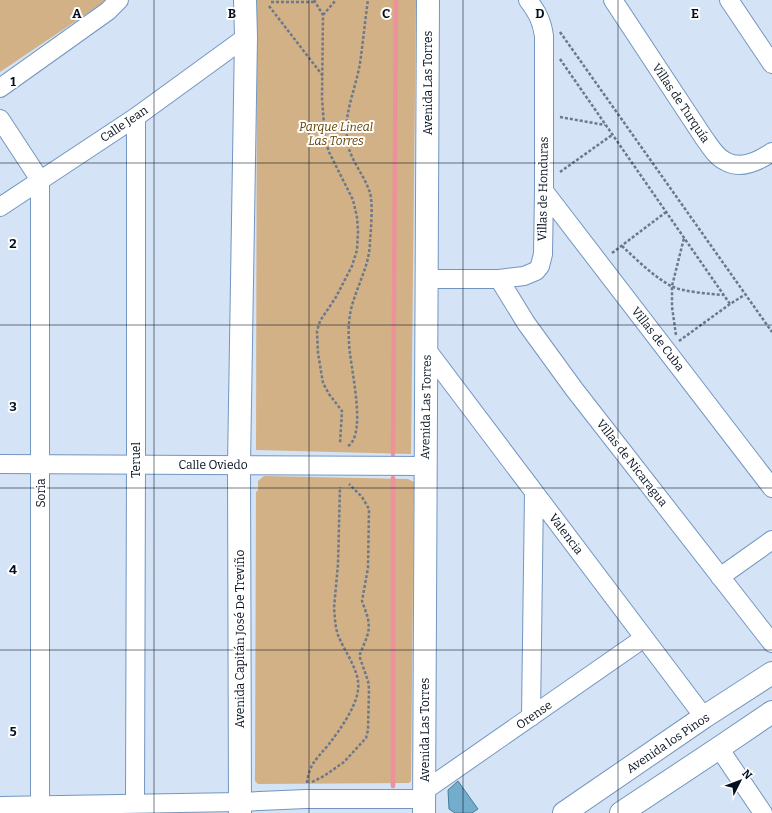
<svg xmlns="http://www.w3.org/2000/svg" width="772" height="813" viewBox="0 0 772 813" font-family="Bitter,serif">
  <style>
    .green { fill: #d2b187 }
    .lines { fill: none; stroke-linecap: round; stroke-linejoin: round }
    .stream { stroke: #ed919a; stroke-width: 4.5 }
    .building { fill: #74accb; stroke: #467d9a }
    .minor-casing { stroke: #7396c0; stroke-width: 20 }
    .tertiary-casing { stroke: #7396c0; stroke-width: 24 }
    .path { stroke: #6b7989; stroke-width: 2.5; stroke-dasharray: 3 2; stroke-linecap: butt }
    .minor { stroke: #fff; stroke-width: 18 }
    .tertiary { stroke: #fff; stroke-width: 22 }
    .grid { fill: none; stroke: #04101f; stroke-width: 1; stroke-opacity: 0.55 }
    .labels { text-anchor: middle; stroke-width: 4; stroke-linejoin: round; paint-order: stroke }
    .street-label { font-size: 12px; fill: #04101f; stroke: #fff }
    .park-label { font-size: 12px; font-style: italic; fill: #644001; stroke: #fff }
    .grid-label { font-size: 13px; text-anchor: middle; font-weight: bold; fill: #04101f; stroke: #fff; stroke-width: 4; stroke-linejoin: round; paint-order: stroke }
  </style>
  <rect width="100%" height="100%" fill="#d4e3f5"/>
  <path class="green" d="M0,0H107L0,72Z
    M257,0H416L411,454L256,450Z
    M264,476L408,479L414,482L411,781L409,783L258,784L255,781L256,492L258,490V481Z"/>
  <g class="lines">
    <path class="stream" d="M393,454L396,0
      M393,786V478"/>
  </g>
  <path class="building" d="M458,781L478,809L472,813H455L449,809L448,790Z"/>
  <g class="lines">
    <g class="minor-casing">
      <path id="minor" d="M613,0L704,138C710,146 716,157 725,161C740,170 759,161 772,152
        M729,0L772,64
        M0,88L108,11L119,0
        M0,119L40,180V806
        M544,191L772,488
        M0,207L136,117L246,37
        M428,279H499L524,276L536,271L540,266L543,254L544,191V36C542,21 537,12 528,0
        M499,279L526,323L574,389L772,643
        M427,350L704,717
        M0,464L426,466
        M720,577L772,540
        M531,717L534,492
        M719,748L763,813
        M424,791L644,638
        M135,804L136,464V117
        M0,806L240,802L306,799H424"/>
    </g>
    <g class="tertiary-casing">
      <path id="tertiary" d="M240,813L239,465L246,37L245,0
        M424,813L428,0
        M564,813L704,717L772,673
        M621,813L719,748L772,712"/>
    </g>
    <path class="path" d="M314,0L323,15L322,98L325,139L329,152L353,200L357,217L358,231L357,250L352,266L336,297L320,321L317,331L318,353L323,383L329,394L342,411L340,443
      M271,2H315
      M269,6L323,76
      M323,15L336,0
      M560,32L772,332
      M560,59L730,304
      M560,117L605,125
      M560,172L612,135
      M622,246C637,260 653,276 671,286C683,292 710,294 724,295
      M612,253L666,212
      M676,335L672,307V286L684,238
      M679,341L730,304L746,294
      M348,446C368,433 349,364 349,341C348,327 349,313 354,299C360,280 370,262 370,241C371,230 373,203 370,193C364,173 348,159 347,137C344,112 356,88 360,63C363,42 365,21 368,0
      M312,782L324,776L344,762L366,738L368,730L369,689L368,681L360,658V654L367,637L369,628L368,618L362,601L368,568L369,509L362,497L349,484
      M307,783C309,763 318,758 329,744C340,730 356,707 358,690C361,672 344,651 338,635C335,627 335,617 334,608L338,564L340,487"/>
    <use href="#minor" class="minor"/>
    <use href="#tertiary" class="tertiary"/>
  </g>
  <path class="grid" d="M154,0V813M309,0V813M463,0V813M618,0V813M0,163H772M0,325H772M0,488H772M0,650H772"/>
  <g class="labels">
    <g class="street-label">
      <text transform="translate(428 83) rotate(-90)" y="4">Avenida Las Torres</text>
      <text transform="translate(681 103) rotate(56)" y="4">Villas de Turquía</text>
      <text transform="translate(124 124) rotate(-34)" y="4">Calle Jean</text>
      <text transform="translate(543 189) rotate(-89)" y="4">Villas de Honduras</text>
      <text transform="translate(658 339) rotate(52)" y="4">Villas de Cuba</text>
      <text transform="translate(426 407) rotate(-89)" y="4">Avenida Las Torres</text>
      <text transform="translate(136 460) rotate(-90)" y="4">Teruel</text>
      <text transform="translate(632 463) rotate(52)" y="4">Villas de Nicaragua</text>
      <text x="213" y="469">Calle Oviedo</text>
      <text transform="translate(41 493) rotate(-90)" y="4">Soria</text>
      <text transform="translate(566 534) rotate(53)" y="4">Valencia</text>
      <text transform="translate(240 639) rotate(-90)" y="4">Avenida Capitán José De Treviño</text>
      <text transform="translate(534 715) rotate(-35)" y="4">Orense</text>
      <text transform="translate(425 730) rotate(-90)" y="4">Avenida Las Torres</text>
      <text transform="translate(668 743) rotate(-34)" y="4">Avenida los Pinos</text>
    </g>
    <g class="park-label">
      <text x="336" y="131">Parque Lineal<tspan x="336" dy="14">Las Torres</tspan></text>
    </g>
  </g>
  <g class="grid-label">
    <text x="77" y="18">A</text>
    <text x="232" y="18">B</text>
    <text x="386" y="18">C</text>
    <text x="540" y="18">D</text>
    <text x="695" y="18">E</text>
    <text x="13" y="86">1</text>
    <text x="13" y="248">2</text>
    <text x="13" y="411">3</text>
    <text x="13" y="574">4</text>
    <text x="13" y="736">5</text>
  </g>
  <g transform="translate(740 781) rotate(48)" stroke="#ffffff" stroke-width="3" paint-order="stroke">
  <path d="M0-3L7 15L0 10L-7 15Z" fill="#04101f"/>
  <text y="-6" font-size="11" font-weight="bold" text-anchor="middle" fill="#04101f">N</text>
  </g>
</svg>
